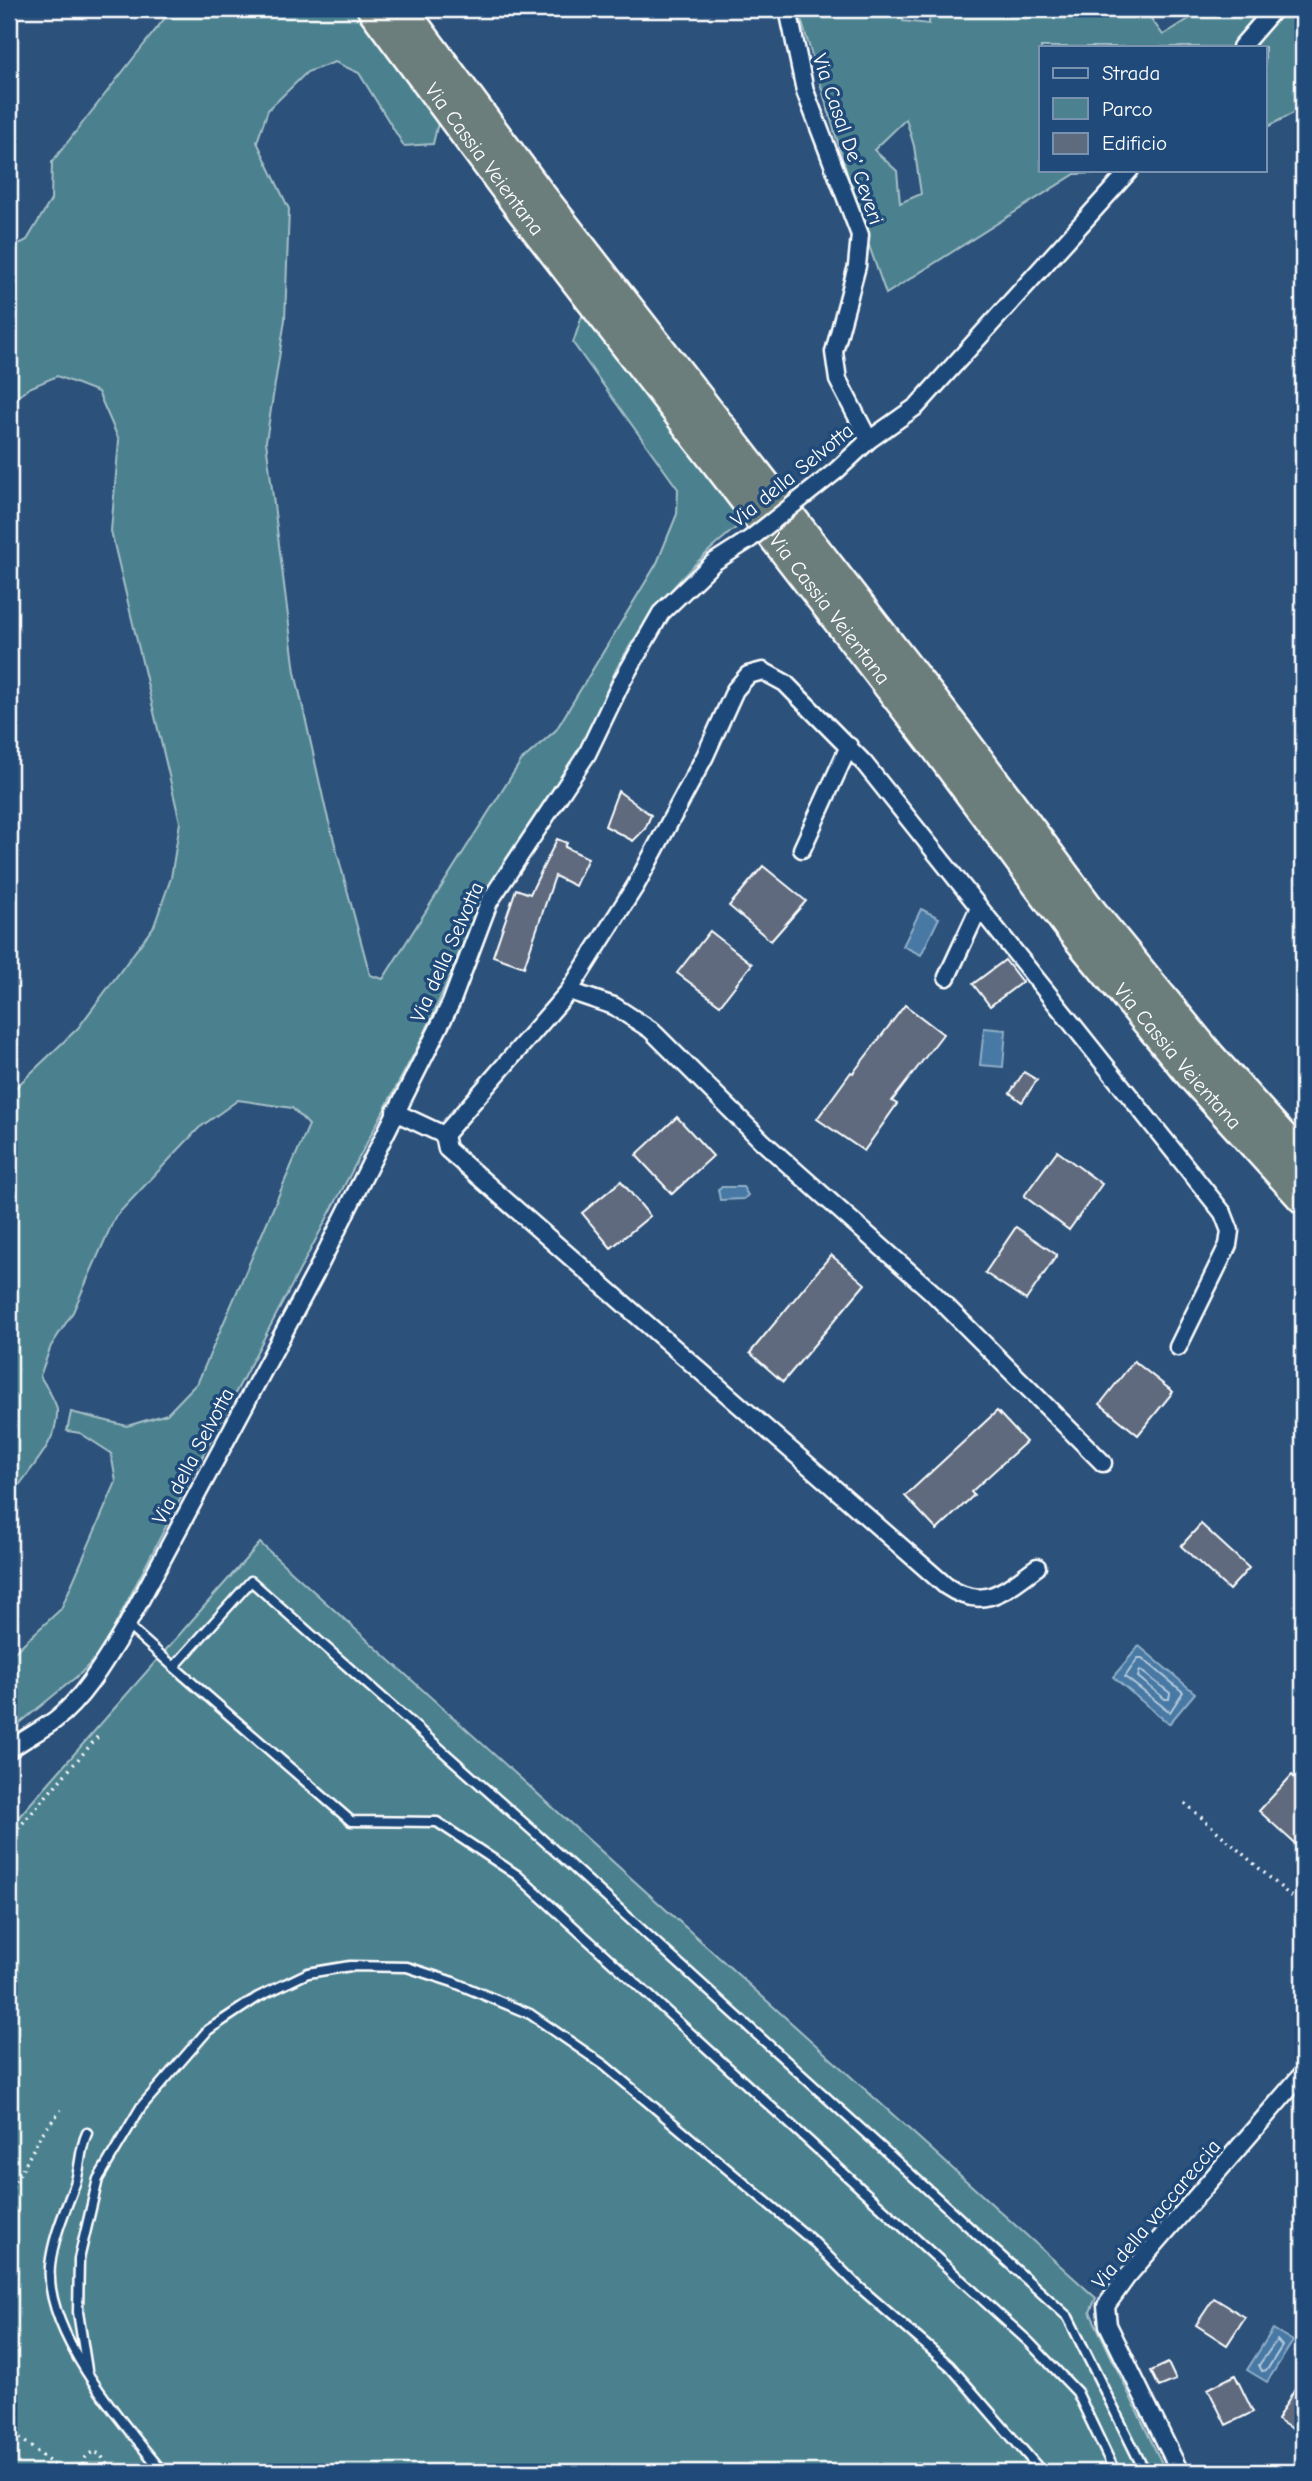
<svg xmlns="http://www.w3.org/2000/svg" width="1312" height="2481" viewBox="0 0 1312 2481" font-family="'Comic Neue',sans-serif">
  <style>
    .green { fill: #4c818f; stroke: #a6c0c7; stroke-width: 2; fill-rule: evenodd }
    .water { fill: #4779a4; stroke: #91afc8; stroke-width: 2 }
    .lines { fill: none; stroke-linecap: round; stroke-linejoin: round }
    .shore { stroke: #b5c9db; stroke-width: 2 }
    .building { fill: #5e6b7e; stroke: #fff; stroke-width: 2 }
    .lane-casing { stroke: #fff; stroke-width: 13 }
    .street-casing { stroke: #fff; stroke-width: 21 }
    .highway-casing { stroke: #fff; stroke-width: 35 }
    .path { stroke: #fff; stroke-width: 3.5; stroke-dasharray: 2 5; stroke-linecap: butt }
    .lane { stroke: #1f4a7a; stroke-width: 8 }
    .street { stroke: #1f4a7a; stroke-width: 16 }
    .highway { stroke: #6c7e7c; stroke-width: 30 }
    .street-bridge-casing { stroke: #fff; stroke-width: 21; stroke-linecap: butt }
    .street-bridge { stroke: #1f4a7a; stroke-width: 16 }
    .labels { text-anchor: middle; stroke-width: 7; stroke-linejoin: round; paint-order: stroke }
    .street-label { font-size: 21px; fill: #fff; stroke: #1f4a7a }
  </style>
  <rect width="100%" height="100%" fill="#2c517b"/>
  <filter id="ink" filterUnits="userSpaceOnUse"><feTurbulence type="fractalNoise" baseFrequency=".0143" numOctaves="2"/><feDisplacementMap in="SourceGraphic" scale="14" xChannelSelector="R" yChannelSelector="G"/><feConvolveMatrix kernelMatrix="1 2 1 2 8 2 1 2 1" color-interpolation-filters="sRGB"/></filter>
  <g filter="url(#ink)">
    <path class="green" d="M172,9H355L438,123L433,144L404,146L359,73L335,62L307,72L268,110L257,142L289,209L285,320L266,441L295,672L326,811L370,975L383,979L521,761L556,730L657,563L677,514L678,489L573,343L583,313L750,517C697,556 652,606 619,664C604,691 599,723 583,749C559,789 529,824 504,862C467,920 449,988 417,1048C311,1248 205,1449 102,1651L81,1673L9,1732V1657L61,1609L116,1482L111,1453L80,1433L67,1431L71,1412L127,1426L167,1414L198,1382L309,1125L292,1108L238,1100L199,1128L115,1217L73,1312L51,1346L40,1376C45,1385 56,1400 57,1410C59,1444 25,1473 9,1500V1094L78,1028L154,926L171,878L180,822L111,531L119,440L98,392L57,376L29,388L9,403V249L27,240L51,200L52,162Z
      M798,9H902L903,21L929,24L930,9H1144L1163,35L1205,9H1303V108L1265,128V47H1041V170H1180L1075,174L886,294L866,237ZM906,119L914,146L921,194L900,203L897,171L874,150Z
      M260,1543L1096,2298L1090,2312L1166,2472H9V1828Z"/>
    <path class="water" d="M921,909L939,918L921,955L903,946Z
      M984,1028L1006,1030L1003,1067L980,1065Z
      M722,1187H743L748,1195L744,1199L720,1200L718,1189Z
      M1139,1646L1195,1693L1169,1724L1113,1677Z
      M1273,2329L1293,2341L1267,2382L1247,2370Z"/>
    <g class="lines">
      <path class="shore" d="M1138,1658H1142L1183,1692L1170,1712L1125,1677Z
        M1140,1670L1170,1693L1169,1699H1165L1138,1677Z
        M1277,2340L1282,2346L1267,2370L1262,2371L1259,2365Z"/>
    </g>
    <path class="building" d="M618,791L651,815L645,829L633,841L605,826Z
      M557,839L567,843L565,847L588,858L575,886L555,876L524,967L493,956L516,889L530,894Z
      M763,866L806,901L771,941L729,906Z
      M710,931L752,964L720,1005L677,973Z
      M1005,960L1022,982L990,1006L973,984Z
      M905,1005L943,1034L892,1101L897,1104L864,1151L817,1119L851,1072L853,1073Z
      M1024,1072L1037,1080L1022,1102L1010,1093Z
      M677,1117L713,1156L672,1194L636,1155Z
      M1057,1151L1102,1184L1069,1230L1024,1196Z
      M621,1181L650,1216L611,1248L582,1213Z
      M1016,1227L1057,1255L1026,1300L985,1273Z
      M831,1255L865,1284L783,1382L750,1353Z
      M1134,1361L1173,1392L1138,1435L1100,1404Z
      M997,1411L1026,1442L971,1492L974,1495L937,1530L905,1496Z
      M1201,1524L1249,1568L1229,1590L1181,1546Z
      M1292,1775L1303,1786V1851L1259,1811Z
      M1214,2298L1245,2317L1227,2345L1196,2325Z
      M1168,2363L1176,2380L1159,2387L1151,2371Z
      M1303,2374V2435L1277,2420Z
      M1235,2375L1253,2412L1226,2425L1208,2389Z"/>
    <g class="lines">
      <g class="lane-casing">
        <path id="lane" d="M127,1625L174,1667L251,1581L543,1840L1068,2317L1145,2472
          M174,1667L351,1821L437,1822L517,1875L1029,2342L1077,2392L1115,2472
          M87,2133C79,2150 81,2167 75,2184C65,2211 53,2237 50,2266C44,2333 123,2424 163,2472
          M87,2370L78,2312L79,2259L98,2179L141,2107L208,2030L258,1997L308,1973L350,1966L407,1967L453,1982L530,2014L604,2065L815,2243L858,2286L950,2366L1042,2472"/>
      </g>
      <g class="street-casing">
        <path id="street" d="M788,9L805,91L860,235L857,266L834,352L838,380L869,440
          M1241,47L1274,9
          M836,471L869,440L917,406L1130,170
          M802,849L849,746
          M947,977L979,908
          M569,991L614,1006L651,1030L762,1141L932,1292L1103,1463
          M395,1112L444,1135L447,1149L946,1586C984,1612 1005,1590 1037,1567
          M444,1135L569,991L636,885L705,756L735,690L748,675L763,671L785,683L864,763L1223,1213L1230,1231L1228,1245L1178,1347
          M9,1750C24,1739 40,1731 55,1720C85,1697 107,1657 127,1625L315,1274L451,1003L489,902L587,754L622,681L661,613L714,562L750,539
          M1180,2472L1108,2325L1106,2306L1126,2278L1303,2073"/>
      </g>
      <g class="highway-casing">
        <g id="highway">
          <path id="s1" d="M373,9L519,206L937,748L1071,929L1195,1079L1303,1198"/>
          <path d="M402,9L540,195L957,732L1092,913L1210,1057L1303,1160"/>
        </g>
      </g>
      <path class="path" d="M1185,1803L1303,1907
        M9,1839L100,1734
        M9,2194L41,2135L61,2110
        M9,2429L62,2472
        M84,2472C82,2462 83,2457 93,2452L100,2454L112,2472"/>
      <use href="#lane" class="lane"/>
      <use href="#street" class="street"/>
      <use href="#highway" class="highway"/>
      <g class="street-bridge-casing">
        <path id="street-bridge" d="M750,539L836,471"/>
      </g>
      <use href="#street-bridge" class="street-bridge"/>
    </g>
  </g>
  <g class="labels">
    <g class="street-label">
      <text transform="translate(848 139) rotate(71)" y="7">Via Casal De' Ceveri</text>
      <text dy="7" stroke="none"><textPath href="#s1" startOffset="187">Via Cassia Veientana</textPath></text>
      <text transform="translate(792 475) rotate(-39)" y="7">Via della Selvotta</text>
      <text dy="7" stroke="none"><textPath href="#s1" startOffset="754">Via Cassia Veientana</textPath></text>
      <text transform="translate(447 952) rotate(-66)" y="7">Via della Selvotta</text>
      <text dy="7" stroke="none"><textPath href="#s1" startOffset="1321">Via Cassia Veientana</textPath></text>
      <text transform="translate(193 1456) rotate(-62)" y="7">Via della Selvotta</text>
      <text transform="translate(1156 2214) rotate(-50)" y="7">Via della vaccareccia</text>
    </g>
  </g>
  <rect width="1312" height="2481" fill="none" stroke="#1f4a7a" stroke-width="35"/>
  <rect x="18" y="18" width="1277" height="2446" fill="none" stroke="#fff" stroke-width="2.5" filter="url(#ink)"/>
  <rect x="1039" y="46" width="228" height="126" fill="#1f4a7a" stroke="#7992af" stroke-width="2"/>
  <rect x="1053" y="68" width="35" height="10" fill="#1f4a7a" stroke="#7992af" stroke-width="2"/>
  <text x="1102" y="80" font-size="21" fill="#ffffff">Strada</text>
  <rect x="1053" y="98" width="35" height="21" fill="#4c818f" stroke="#7992af" stroke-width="2"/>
  <text x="1102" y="116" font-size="21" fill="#ffffff">Parco</text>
  <rect x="1053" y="133" width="35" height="21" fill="#5e6b7e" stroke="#7992af" stroke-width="2"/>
  <text x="1102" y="150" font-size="21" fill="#ffffff">Edificio</text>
</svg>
